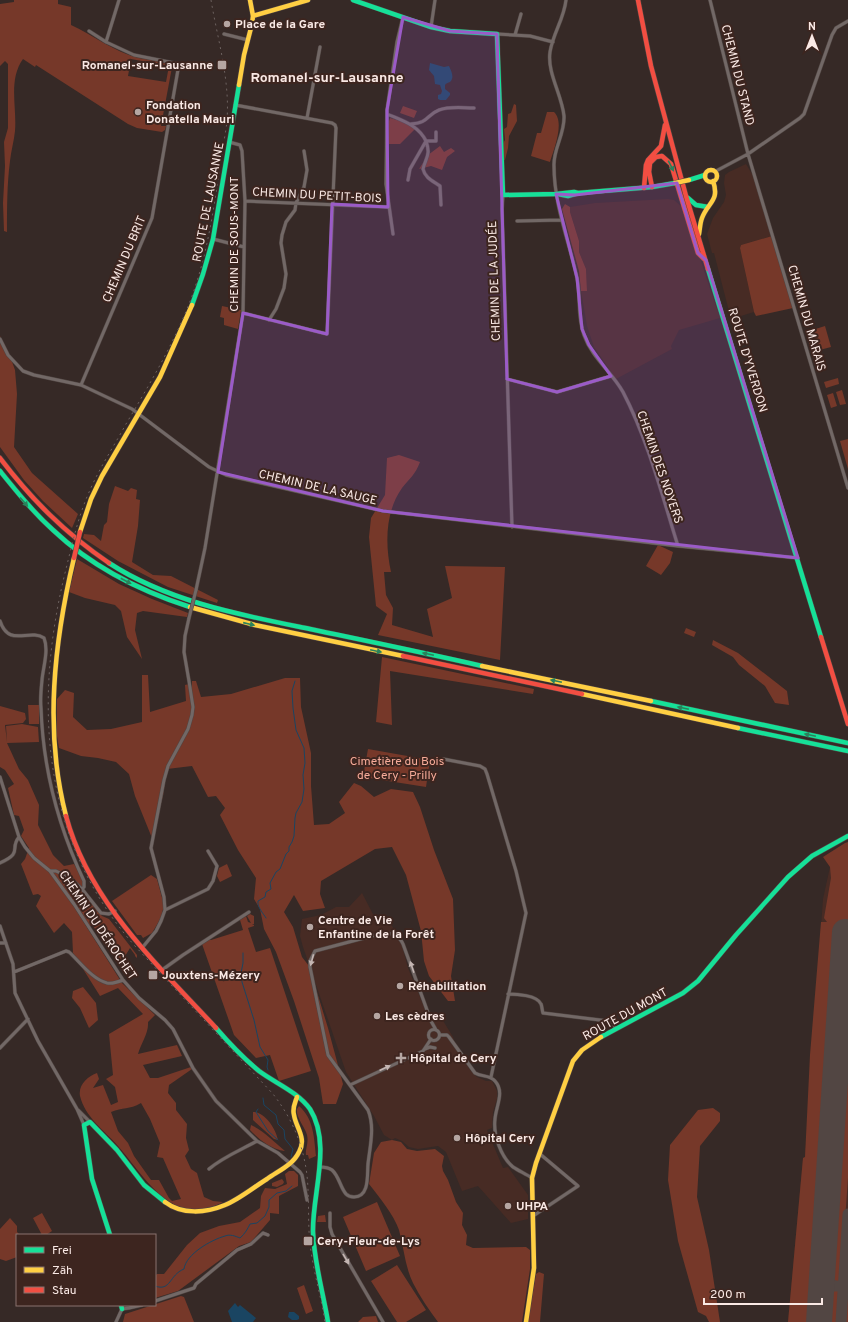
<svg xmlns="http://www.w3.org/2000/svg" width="848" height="1322" viewBox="0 0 848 1322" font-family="Overpass,sans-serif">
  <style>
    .built { fill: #472b24 }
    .green { fill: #763829; fill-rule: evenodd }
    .water { fill: #1a4562 }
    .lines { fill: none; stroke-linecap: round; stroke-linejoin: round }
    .stream { stroke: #1a4562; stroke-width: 1 }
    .taxiway { stroke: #524643; stroke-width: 11 }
    .runway { stroke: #524643; stroke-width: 26 }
    .street-casing { stroke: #514643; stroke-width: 4 }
    .fast-casing { stroke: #514643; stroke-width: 5.5 }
    .slow-casing { stroke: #514643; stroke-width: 5.5 }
    .jam-casing { stroke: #514643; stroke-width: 5.5 }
    .street { stroke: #726866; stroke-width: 3 }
    .fast { stroke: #16e098; stroke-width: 4.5 }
    .slow { stroke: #ffcf43; stroke-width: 4.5 }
    .jam { stroke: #f24e42; stroke-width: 4.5 }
    .rail { stroke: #6d6260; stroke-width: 1; stroke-dasharray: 2 4; stroke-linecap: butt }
    .street-bridge-casing { stroke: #514643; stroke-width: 4; stroke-linecap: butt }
    .slow-bridge-casing { stroke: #514643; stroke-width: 5.5; stroke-linecap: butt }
    .jam-bridge-casing { stroke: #514643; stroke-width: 5.5; stroke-linecap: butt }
    .street-bridge { stroke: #726866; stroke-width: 3 }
    .slow-bridge { stroke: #ffcf43; stroke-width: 4.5 }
    .jam-bridge { stroke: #f24e42; stroke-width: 4.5 }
    .oneway { fill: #2a825c }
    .oneway2 { fill: #c4b5b2 }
    .marked { fill: #9b5bc8; fill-opacity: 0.2; stroke: #9b5bc8; stroke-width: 3; stroke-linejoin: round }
    .poi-dot { fill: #b5a6a2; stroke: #3d251f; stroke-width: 1.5 }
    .labels { text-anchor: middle; stroke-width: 4; stroke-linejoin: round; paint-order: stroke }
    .poi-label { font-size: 12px; font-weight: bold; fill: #fae9e5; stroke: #3d251f; text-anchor: start }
    .street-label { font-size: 12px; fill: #fae9e5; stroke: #3d251f }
    .park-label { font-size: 12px; fill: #f6ab99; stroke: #3d251f }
    .quarter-label { font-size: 14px; font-weight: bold; fill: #fae9e5; stroke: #3d251f }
  </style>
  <rect width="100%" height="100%" fill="#362926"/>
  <path class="built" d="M746,164L752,174L758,190L772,236L741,245L740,248L754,312L731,319L714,253H712L707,234L713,218L724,202L726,195L724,183L725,175L729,172Z
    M668,199L674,200L683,208L720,318L679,330L671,346L672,349L616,379L594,347L587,326L581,291H587L586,269L579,252V241L570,212V207L595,203Z
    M848,843V1322H788L803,1158L805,1157L823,899L830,867Z
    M362,893L375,918L386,915L396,933L398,939L401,942L408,968L425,1009L442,1019L453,1037L458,1053L472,1072L477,1077L486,1081H492L497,1091V1099L493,1112L492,1128L487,1130L503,1168L508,1167L528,1195V1219L511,1223L478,1186L462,1191L446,1152L438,1146L418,1149L409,1147L402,1141L395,1138L392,1140L384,1135L374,1116L346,1072L303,947L300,936L302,919L321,915L336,907H349Z"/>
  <path class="green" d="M14,0H58V4L71,7V25C93,35 114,52 139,58C150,60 162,61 173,62L161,126H166L165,130L162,132L137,128L128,124L36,65L35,67L23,59C8,80 17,107 15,131C14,141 11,151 10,161C7,184 7,208 7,232L4,231L3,203L5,166L4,142L8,128V64L5,61L0,66V4L14,2ZM131,59L169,66L166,82L128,76Z
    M514,104L516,105L517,121L509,136L508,148L505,160H502V145L505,140L504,129L507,127L508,114L511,113Z
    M403,106L417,111L414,118L400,113Z
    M547,112H554C565,122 554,149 550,162L531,156L537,133H541Z
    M390,118L404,122L415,129L400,144H389V121Z
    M440,146L444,152L451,148L455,151L447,157L442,170L431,166L419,169L428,155Z
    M565,204L570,207V212L579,241V252L586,269L587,291H581L579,271L562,209Z
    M772,236L793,308L756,316L754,312L740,248L741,245Z
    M222,306L241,310L238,329L224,325V318L220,317Z
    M825,326L831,347L812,352L806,332Z
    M0,336L9,353L15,370L17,394L14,447L32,473L78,514L72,528L43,501L24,480L0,447Z
    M838,378L839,384L826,388L824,382Z
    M842,390L846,404L840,405L836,392Z
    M833,393L837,406L831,408L827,395Z
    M848,439V469L840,441Z
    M399,455L420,462C415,475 410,478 402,488C385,512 385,544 391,572H384L386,595L393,608L392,625L433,637L427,609L452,598L445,566L505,567L500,660L378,635L387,614L376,606L369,537L371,518L385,495L387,458Z
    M115,486L128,491L131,488L137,490L136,499L140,500L138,526L132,562L153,575L171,576L218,600L217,603L168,587L118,561L83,538L84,534L94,535L101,541L104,525L107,522L109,504Z
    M658,545L673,552L670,563L661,575L646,566Z
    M77,559L119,584L152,599L188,613L187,617L143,611L137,613L135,630L142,659L127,637L121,611L115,605L85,598L69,592Z
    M686,628L696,632L694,637L684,633Z
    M713,640L738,653L787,691L789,705L775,703L765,686L739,665L733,657L712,645Z
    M382,657L534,689L533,694L390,671L392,725L376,722Z
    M142,675H148L150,712L186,701L185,685L189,684L192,695V681H196L201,697L231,694L285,678H300L301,707L311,753V786L314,825L329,824L345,813L339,802L354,783L361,786L374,797L391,789L413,792L420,807L434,850L453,899L455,950L451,976L455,1001H448L429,976L424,961L421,931L406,875L392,847L375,849L321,881L320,894L325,908L303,911L294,895L284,912L293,927L302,957L309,966L328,1028L343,1084L336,1104H323L319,1078L294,1001L276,952L264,929L260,909L254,899L256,878L238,850L220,815L225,808L216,796L208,797L192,766L167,769L163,796L152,838L135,796L129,774L116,762L98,758L81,756L59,748L57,736V699L65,690L74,693L73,717L87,730L111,729L142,722Z
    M28,705H39V724H29Z
    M0,706L25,713L26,719L23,723L5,725L7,742L6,726L22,724L38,727L39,742L7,743L19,769L28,780L39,805L38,825L53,855L64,866L74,864L82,878V889L91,903L102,916L109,919L137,955V958L135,956V955L130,948L122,961L116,958L93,926L89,925L74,900L71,902L122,983L155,1015L148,1022C149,1033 141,1043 138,1054L177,1045L182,1056L143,1065L150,1078H158L191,1067L192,1069L169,1085L168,1093L176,1103V1110L187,1124L186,1138L189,1150L185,1156L191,1169L197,1173L204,1197L213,1201L223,1202C173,1230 146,1178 118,1146C104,1130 85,1117 80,1096C78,1085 88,1076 97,1073L99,1079L93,1088L103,1085L111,1105L118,1102L115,1087L106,1079L113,1075L109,1034L143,1014L118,988L100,996L73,953L72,932L64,923L54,933L36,906L41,896L38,894L33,895L21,864L25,859L29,848L21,836L24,830L19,816L14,815L8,788L14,784L5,770L0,767ZM141,1103L150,1119L160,1143L157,1157L163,1158L181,1199L172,1201L169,1198L159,1180H151L134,1156L128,1143L118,1131L111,1112C123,1107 129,1110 141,1103Z
    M368,749L430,760L426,787L363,777Z
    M848,842V931H838L812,1322H788L803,1158L805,1157L810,1055L821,922H827L824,918L831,878L830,867L823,857L845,843Z
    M227,864L232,876L220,882L217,876L219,868Z
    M151,875L157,879L164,905L161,918L152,933L143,938L141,935H137L112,901Z
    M250,914L254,916V924H252L254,925V926L248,928L256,952L270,948L311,1071L279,1081L270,1055L256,1058L234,1035L202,944L209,940H211L243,930L240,920L246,916L248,922L251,923L247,916Z
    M848,985V1076L843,1073L842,1069Z
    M83,987L96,1003L98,1020L89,1028L80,1008L72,998L73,991Z
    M848,1082V1178L841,1277L840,1281L835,1283L831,1282L829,1276L841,1088L844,1083Z
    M299,1106C314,1119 314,1138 316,1156L309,1159L308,1155H306C305,1149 309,1143 307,1135C305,1128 299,1121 297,1113V1109Z
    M713,1108L720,1113V1121L700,1146L697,1197L709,1250L720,1322H709L706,1316L698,1312L678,1241L668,1180L670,1145L698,1110Z
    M253,1112C265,1112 276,1129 278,1140L274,1139L253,1120Z
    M251,1125C264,1131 274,1142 285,1151C270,1149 260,1140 250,1130Z
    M392,1140L401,1142L407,1149L417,1151L435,1149L444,1156L442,1166L443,1171L448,1180L456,1202L463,1213L462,1225L467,1235L466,1245L473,1248L526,1247L530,1250V1269L522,1322H438C429,1310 420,1297 413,1283C405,1267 404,1248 399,1230C394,1215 379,1197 369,1184L374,1153L381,1142Z
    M289,1171H294L298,1175V1186L279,1196V1214L270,1213V1220L251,1242L239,1246L178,1291L155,1298V1276L157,1274H164L187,1245L200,1233L219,1226L240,1222L260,1208L261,1196L265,1188L275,1189L287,1184L285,1174Z
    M282,1179L284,1182L283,1184L277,1187L272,1186V1183Z
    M377,1202L400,1256L366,1271L343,1217Z
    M42,1213L52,1231L46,1235H42L33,1218Z
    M325,1215L326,1222H317L318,1216Z
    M10,1218L17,1226V1232L20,1235H17V1257L6,1261L0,1259V1229Z
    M397,1265L426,1310L406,1322H397L371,1281Z
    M539,1272L544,1274L540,1322H528L536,1274Z
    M304,1285L313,1311L306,1314L297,1288Z
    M834,1288L838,1290L840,1293L838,1322H825L828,1292L830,1289Z
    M846,1294H848V1322H843L845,1296Z
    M181,1296L184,1297L194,1322H123L125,1314Z
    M376,1316L378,1322H358L363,1317Z"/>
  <path class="water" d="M430,63L444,67L449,66C451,71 455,77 450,82C448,83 446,83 445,85V89L450,93V95L446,100H440L438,99V95L441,94L442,91L440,85L435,84L434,76L429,70Z
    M235,1303L238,1307L240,1305L256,1318L253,1322H232L228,1311Z
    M289,1312H294L299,1316V1319L297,1320H292L288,1317Z"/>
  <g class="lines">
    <path class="stream" d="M266,918C263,913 257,907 258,901L265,897L266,892L271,889L270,883L276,872L280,869L286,854L289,851V847L292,842L294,836L295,818L296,813L302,802L304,789L303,775L305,763L304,748L296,730L293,708L292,691L295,681
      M243,953V963L241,973L242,982L254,1020L260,1047L268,1060L267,1067L268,1070
      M263,1098L264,1105L276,1115L278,1124L284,1130L285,1139L293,1149L291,1157
      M258,1109L256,1112L268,1131L278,1140
      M155,1286C171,1292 169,1275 184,1269C186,1254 211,1240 225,1236C230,1234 235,1236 240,1238C245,1234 248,1228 250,1224L257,1223L265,1216L269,1207V1200L277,1193L286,1191L292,1186"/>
    <path class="taxiway" d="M844,946L848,939
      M836,1067L839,1076L848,1079
      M834,1090L838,1082L845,1079
      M822,1273C824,1287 836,1286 848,1287
      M820,1298C822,1291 826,1286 834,1286
      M841,1322L848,1214"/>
    <path class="runway" d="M819,1322L845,932"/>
    <g class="street-casing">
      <path id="street" d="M566,0C564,19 553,33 550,52C547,73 562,95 564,116C565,134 553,149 554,166C554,205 569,241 577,278C581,297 577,317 584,335C592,358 612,372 623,392C648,440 662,495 678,546
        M710,0L748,154L848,488
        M431,27L435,0
        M224,34L248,40
        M497,34L530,36L553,42
        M515,35L521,14
        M106,42L119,0
        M235,105L332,123L335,125L336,128L327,334L243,313
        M387,114C403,121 418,125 426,141L410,169L408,180
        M307,118L320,47
        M411,124C429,123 426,115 439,110C450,106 462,108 474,108
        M436,132V141H426C431,155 426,157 423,169C425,178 433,181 440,186L441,205
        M716,171L748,154L800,118L804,114L832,35L836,28L848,21
        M503,195L502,209L512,527
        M245,201L388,207
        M517,221L561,220
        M393,234L386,184L387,110L397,42L403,17
        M213,239L244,247
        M269,320L276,309L284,288L286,274L281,243L282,235L286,222L295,210L296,203L304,187L307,170L304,151
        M0,339L8,355L23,371L34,375L81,385L132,409L209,467L226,475L383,511L678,546L798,558
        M507,379L557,392L611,376
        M81,385L152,218L179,64L134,55L106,42L89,31
        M196,590L205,548L243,313L245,201L242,151L240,145L229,142
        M0,621C9,648 29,628 44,638C49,650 43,668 42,680C41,690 40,699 41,708C43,768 58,826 84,881V887L82,889L101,913L109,914L115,911
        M443,759L480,766L485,769L487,774L516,871L526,913L491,1077
        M0,777L19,837L25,847L34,858L50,871H56L70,878L82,889
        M0,863C24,852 9,849 19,837
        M50,871L74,904L123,980L139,998L165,1020L173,1029L193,1068L216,1101L257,1141L278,1153L300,1172L302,1175L307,1200
        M165,910L208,889L213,881L217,866L208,851
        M0,926L13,964L15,993L38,1041L77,1109L84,1125
        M0,943H6
        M142,948L156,931L161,921L165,910L164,897L151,848L164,780L168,766L188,729L192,715L193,707L189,681L184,652L185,636L189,618
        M162,970L183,955L249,912
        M14,972L66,951L69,952C80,962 92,979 107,983C112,984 118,982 123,980
        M508,994C516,994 537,995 541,1004C542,1006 542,1010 543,1013L608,1021L613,1024L616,1029
        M428.5 1035a5.5 5.5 0 1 1 11 0a5.5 5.5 0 1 1-11 0Z
        M440,1035H447L449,1037L475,1073C482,1077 490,1075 495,1081C505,1092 496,1106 495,1119C493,1135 501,1157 513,1167C519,1171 526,1174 532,1178
        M0,1048L28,1019
        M425,1049L430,1047L435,1048
        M350,1085L423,1051L431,1039
        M78,1110L90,1122
        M320,1167C324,1167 329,1168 332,1170C339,1176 340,1187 346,1194C348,1196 351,1197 354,1197C370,1197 367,1174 368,1164C370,1146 375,1127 368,1110L328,1055L310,967V961L315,951L383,933C392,933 399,935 403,944L431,1021L436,1030
        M209,1169C223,1157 241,1150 257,1141
        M330,1213V1227L332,1234L383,1322
        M533,1216L578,1186L540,1154
        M155,1301L194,1288L196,1284L237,1250L251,1244L263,1233L268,1235
        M116,1322L122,1309L129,1308L142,1305"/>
    </g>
    <g class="fast-casing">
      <path id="fast" d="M353,0L431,27L450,31L497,34L503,195L556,194L574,192L578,193
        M689,180L705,175
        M558,194L568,196L578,193L652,187L675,183
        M688,198L696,205L708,207
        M708,269L821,637
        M192,305L203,274L213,239L239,85
        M0,471C17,492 33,512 53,530C91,566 140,591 190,607
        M109,563C169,602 241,615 310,629C367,641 425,653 482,666
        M651,701L848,743
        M738,728L848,751
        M216,1028C229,1043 243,1058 259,1071C275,1083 298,1092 310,1109C332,1144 312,1194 313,1232C314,1262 323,1292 328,1322
        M601,1037L683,993L698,981L736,935L788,877L812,856L848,836
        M110,1235L92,1179L84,1125L90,1122L117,1150L144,1185L165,1202
        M121,1305L122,1309"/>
    </g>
    <g class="slow-casing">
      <path id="slow" d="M253,16L308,0
        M239,85L244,55L252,24L253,16L250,0
        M705 176a6 6 0 1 1 12 0a6 6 0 1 1-12 0Z
        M699,234C700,229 700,223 702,218C708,202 720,201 713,181
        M80,532L91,499L102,476L160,377L192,305
        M190,607L255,625L403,656
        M482,666L651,701
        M582,694L738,728
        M66,816C44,731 54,642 74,558
        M165,1202C182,1215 206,1213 225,1205C238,1200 254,1187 267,1179C278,1171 293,1165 299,1152C307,1138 296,1128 294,1115C292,1108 295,1103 297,1097
        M526,1322L534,1268L532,1178L536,1163L573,1061L582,1050L601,1037"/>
    </g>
    <g class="jam-casing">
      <path id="jam" d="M638,0L651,66L686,196L708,269
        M652,187L649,172L650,163L656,157L662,156L671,164L698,253L704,259
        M644,188L646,165L648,160L661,146L665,125
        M0,458C32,500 65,533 109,563
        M821,637L848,724
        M403,656L582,694
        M66,816C89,902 157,964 216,1028"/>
    </g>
    <use href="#street" class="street"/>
    <use href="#fast" class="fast"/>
    <use href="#slow" class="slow"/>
    <use href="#jam" class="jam"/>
    <path class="rail" d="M211,0C218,42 232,86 226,129C216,188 211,248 189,304C172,347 149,385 126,424C114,446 100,467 90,490C78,516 72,545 65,573C33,705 42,840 134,945L273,1094C295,1122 307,1154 308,1190C309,1208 308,1226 310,1244C313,1270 321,1296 325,1322"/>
    <g class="street-bridge-casing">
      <path id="street-bridge" d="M189,618L196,590"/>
    </g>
    <g class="slow-bridge-casing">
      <path id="slow-bridge" d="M675,183L689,180"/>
    </g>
    <g class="jam-bridge-casing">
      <path id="jam-bridge" d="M74,558L80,532"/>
    </g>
    <use href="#street-bridge" class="street-bridge"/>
    <use href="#slow-bridge" class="slow-bridge"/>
    <use href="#jam-bridge" class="jam-bridge"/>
  </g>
  <defs><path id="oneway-solid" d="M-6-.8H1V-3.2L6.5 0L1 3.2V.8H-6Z"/></defs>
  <g class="oneway">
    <use href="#oneway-solid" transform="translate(671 166) rotate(63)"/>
    <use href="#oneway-solid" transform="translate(24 502) rotate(49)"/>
    <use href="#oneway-solid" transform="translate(126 581) rotate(28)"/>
    <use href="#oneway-solid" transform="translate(249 624) rotate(13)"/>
    <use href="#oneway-solid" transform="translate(376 651) rotate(12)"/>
    <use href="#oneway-solid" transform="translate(428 654) rotate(-168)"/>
    <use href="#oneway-solid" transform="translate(556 681) rotate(-168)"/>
    <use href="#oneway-solid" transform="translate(683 708) rotate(-168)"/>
    <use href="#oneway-solid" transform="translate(810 735) rotate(-168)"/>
  </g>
  <g class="oneway2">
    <use href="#oneway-solid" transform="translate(312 960) rotate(105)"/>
    <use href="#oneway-solid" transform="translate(412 967) rotate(-109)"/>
    <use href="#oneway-solid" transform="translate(385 1068) rotate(-25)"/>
    <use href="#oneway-solid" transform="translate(346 1259) rotate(60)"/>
  </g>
  <path class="marked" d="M403,17L450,31L497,34L507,379L557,392L611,376L589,345L582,329L577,278L556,194L575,195L677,183L698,253L706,260L798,558L383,511L218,472L243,313L327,334L332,204L388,207L387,110Z"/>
  <g class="poi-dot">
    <circle cx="227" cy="24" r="4"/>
    <rect x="217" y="60" width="10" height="10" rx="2"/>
    <circle cx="138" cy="112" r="4"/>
    <circle cx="310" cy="927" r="4"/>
    <rect x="148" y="970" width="10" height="10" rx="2"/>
    <circle cx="400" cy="986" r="4"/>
    <circle cx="377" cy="1016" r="4"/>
    <path d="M399 1052h4v4h4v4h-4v4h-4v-4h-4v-4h4z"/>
    <circle cx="457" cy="1138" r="4"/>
    <circle cx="508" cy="1206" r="4"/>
    <rect x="303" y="1236" width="10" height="10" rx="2"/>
  </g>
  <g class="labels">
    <g class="poi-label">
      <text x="235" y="28">Place de la Gare</text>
      <text x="213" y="69" text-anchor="end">Romanel-sur-Lausanne</text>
      <text x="146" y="109">Fondation<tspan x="146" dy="14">Donatella Mauri</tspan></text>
      <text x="318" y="924">Centre de Vie<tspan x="318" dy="14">Enfantine de la Forêt</tspan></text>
      <text x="162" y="979">Jouxtens-Mézery</text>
      <text x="408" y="990">Réhabilitation</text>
      <text x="385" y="1020">Les cèdres</text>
      <text x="410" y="1062">Hôpital de Cery</text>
      <text x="465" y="1142">Hôpital Cery</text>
      <text x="516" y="1210">UHPA</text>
      <text x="317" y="1245">Cery-Fleur-de-Lys</text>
    </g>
    <g class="street-label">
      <text transform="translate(738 75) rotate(76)" y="4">CHEMIN DU STAND</text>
      <text transform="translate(317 195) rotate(3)" y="4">CHEMIN DU PETIT-BOIS</text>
      <text transform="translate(208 202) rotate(-79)" y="4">ROUTE DE LAUSANNE</text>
      <text transform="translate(234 244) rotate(-90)" y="4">CHEMIN DE SOUS-MONT</text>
      <text transform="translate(124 259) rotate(-67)" y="4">CHEMIN DU BRIT</text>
      <text transform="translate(494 281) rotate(-92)" y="4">CHEMIN DE LA JUDÉE</text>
      <text transform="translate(807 318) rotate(74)" y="4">CHEMIN DU MARAIS</text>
      <text transform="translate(748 360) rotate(73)" y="4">ROUTE D'YVERDON</text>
      <text transform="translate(660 467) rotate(71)" y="4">CHEMIN DES NOYERS</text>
      <text transform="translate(318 487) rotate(13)" y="4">CHEMIN DE LA SAUGE</text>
      <text transform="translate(98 925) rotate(56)" y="4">CHEMIN DU DÉROCHET</text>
      <text transform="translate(625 1014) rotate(-29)" y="4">ROUTE DU MONT</text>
    </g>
    <g class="park-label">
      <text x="397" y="765">Cimetière du Bois<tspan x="397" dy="14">de Cery - Prilly</tspan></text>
    </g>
    <g class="quarter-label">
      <text x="327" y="82">Romanel-sur-Lausanne</text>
    </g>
  </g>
  <rect x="16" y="1234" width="140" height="72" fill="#3d251f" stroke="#89736e"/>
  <rect x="24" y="1247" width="20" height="6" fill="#16e098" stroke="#89736e"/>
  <text x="52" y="1254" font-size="12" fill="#fae9e5">Frei</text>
  <rect x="24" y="1267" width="20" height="6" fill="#ffcf43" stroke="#89736e"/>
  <text x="52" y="1274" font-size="12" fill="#fae9e5">Zäh</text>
  <rect x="24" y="1287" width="20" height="6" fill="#f24e42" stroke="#89736e"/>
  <text x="52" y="1294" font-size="12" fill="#fae9e5">Stau</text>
  <g transform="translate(812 36)" stroke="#3d251f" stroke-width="3" paint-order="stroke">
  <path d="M0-3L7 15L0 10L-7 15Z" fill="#fae9e5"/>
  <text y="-6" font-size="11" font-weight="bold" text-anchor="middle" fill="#fae9e5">N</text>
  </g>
  <path d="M704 1298v6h118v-6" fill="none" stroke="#fae9e5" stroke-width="2"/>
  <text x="710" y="1298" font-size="12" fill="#fae9e5" stroke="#3d251f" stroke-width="3" paint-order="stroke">200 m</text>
</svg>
